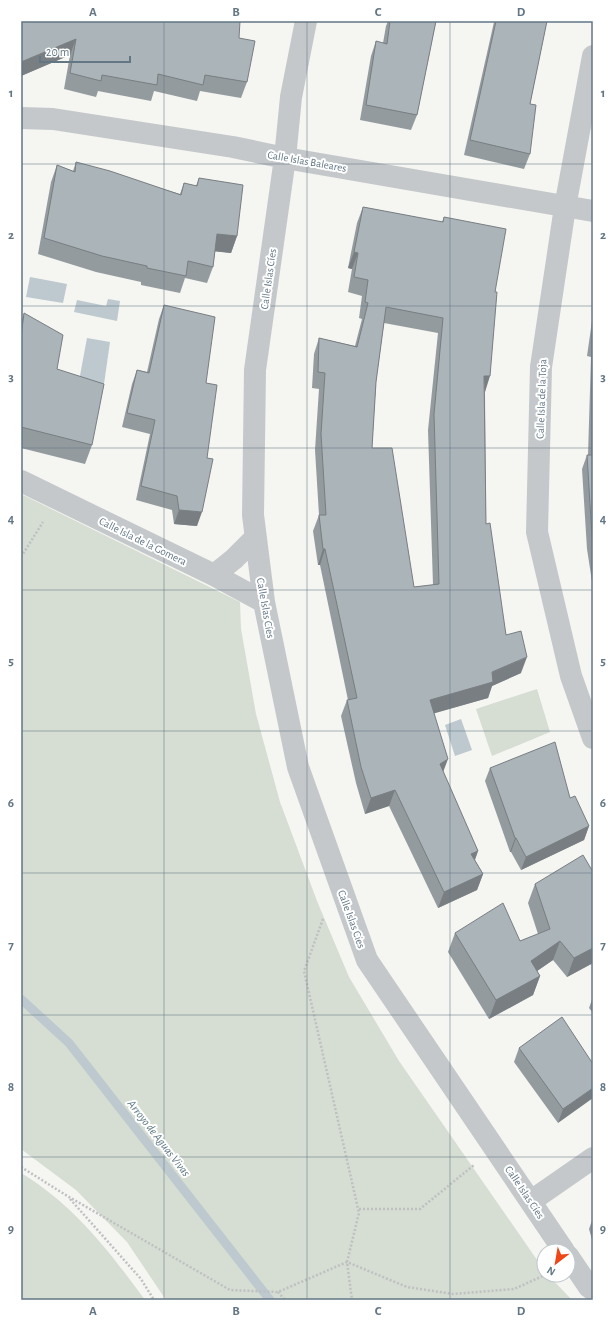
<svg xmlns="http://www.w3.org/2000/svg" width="614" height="1321" viewBox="0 0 614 1321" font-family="'Alegreya Sans',sans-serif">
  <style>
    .green { fill: #d6ddd2 }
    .water { fill: #bdc9ce }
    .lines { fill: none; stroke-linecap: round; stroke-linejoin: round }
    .stream { stroke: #bdc9ce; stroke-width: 9 }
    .path { stroke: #bec0c2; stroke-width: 2.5; stroke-dasharray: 2 2; stroke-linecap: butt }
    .pedestrian { stroke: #c4c8cb; stroke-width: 22 }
    .minor { stroke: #c4c8cb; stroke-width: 22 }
    .wall { fill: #939b9f; fill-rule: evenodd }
    .shaded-wall { fill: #787e82 }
    .building { fill: #abb4b9; stroke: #787e82; fill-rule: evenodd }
    .grid { fill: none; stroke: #627684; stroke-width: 1; stroke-opacity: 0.55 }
    .labels { text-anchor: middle; stroke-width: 4; stroke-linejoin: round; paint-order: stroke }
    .street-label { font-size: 11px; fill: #627684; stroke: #fff }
    .water-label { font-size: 12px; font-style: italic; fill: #5e7882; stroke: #fff }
    .neatline { fill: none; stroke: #627684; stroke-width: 1.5 }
    .grid-label { font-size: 13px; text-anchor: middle; font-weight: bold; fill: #627684 }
  </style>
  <rect width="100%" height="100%" fill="#f5f5f1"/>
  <path class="green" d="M21,494L240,602L241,629L256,714L280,802L317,901L349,977L399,1061L544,1270V1275H548L572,1300H166L127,1242L76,1190L21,1149Z
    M537,689L550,732L492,756L476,709Z
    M21,1173C73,1204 110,1252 145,1300H21Z"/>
  <path class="water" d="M30,277L67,284L63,303L26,297Z
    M108,299L120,301L117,321L74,312L77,300L106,306Z
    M87,338L110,342L104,384L79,381Z
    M461,719L472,750L455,756L445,725Z"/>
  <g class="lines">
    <path class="stream" d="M21,999L69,1043L270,1300"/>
    <path class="path" d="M21,557L43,522
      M323,919L304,971L359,1213L347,1262L352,1300
      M21,1167L69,1197L230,1290L278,1292L347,1262L407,1287L453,1294L514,1289L545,1275
      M70,1199L141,1279L154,1300
      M359,1209H420L474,1165
      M278,1292L285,1300"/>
    <path class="pedestrian" d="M285,158L593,211"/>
    <path class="minor" d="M306,21L291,97L285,158L255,370L253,515L264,602L298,767L367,960L564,1251
      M593,56L565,207L541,367L537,532L571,676L593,738
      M21,118L53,119L233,147L285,158
      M21,481L214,575L264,602
      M214,575L234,559L255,538
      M531,1201L593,1158
      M568,1256L589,1287L593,1290"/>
  </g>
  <path class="wall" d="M21,21L239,38L247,82L241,98L200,91L197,101L154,91L151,101L98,91L96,97L64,89L70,55L21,76Z
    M388,21H436L417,115L411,130L360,120L371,56L376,41L383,43L386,26Z
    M490,21H547L530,104V154L524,169L464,155L494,22Z
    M76,162L180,194L184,183L196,186L199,178L237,236L231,253L215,251L213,267L207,283L185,278L180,293L141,285V282L96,272L38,254L51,182L57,165L73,171Z
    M363,207L442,222L444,217L495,292L485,392L486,524L506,635L521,673L492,686L488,698L434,713L443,772L478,851L475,860L483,874L477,890L438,908L389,806L365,814L356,783L341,716L347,700H348L320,565H318L313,531L319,515L315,450L319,389L312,388L314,354L319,338L355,346L362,319L359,318L362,296L348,292L352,269L348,268L357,223ZM384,323L438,333L428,430L433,585L414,587L372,448L376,382Z
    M164,305L206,383L197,526L174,524L172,510L136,500L150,434L122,427L132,384L137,370L147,372L159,319Z
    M24,313L92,445L85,464L21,448V323Z
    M593,318V588L587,549L582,469L587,455H588L591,357L587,356L592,321Z
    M490,768L570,798L589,826L584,840L521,870L511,852H510L485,781Z
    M593,872V963L567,977L553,960L537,971L540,976L533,995L489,1019L448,952L455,933L520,941L538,934L528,903L535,884Z
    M593,997V1013L589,1008Z
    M519,1048L593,1064L558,1123L514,1062Z
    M593,1218V1243L589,1229Z"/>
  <path class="shaded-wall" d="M76,39L70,55L21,76V62Z
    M217,234L237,236L231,253L211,251Z
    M354,252L358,253L352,269L348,268Z
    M484,376H490L485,392Z
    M179,510L202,512L197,526L174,524Z
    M323,549H325L320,565H318Z
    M527,657L521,673L492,686L488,698L425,716L430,700Z
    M448,759L442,775L440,764Z
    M395,790L389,806L365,814L371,798Z
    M589,826L584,840L521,870L526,857Z
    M515,838H516L511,852H510Z
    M478,851L472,867L471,854Z
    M483,874L477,890L438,908L444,892Z
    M560,941L553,960L524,980L531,961Z
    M593,948V963L567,977L574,958Z
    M540,976L533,995L489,1019L496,1000Z
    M593,1088V1098L558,1123L563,1109Z"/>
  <path class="building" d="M21,21H240L239,38L255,41L247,82L205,75L203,85L158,74L157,85L102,75L101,81L70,73L76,39L21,62Z
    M390,21H436L417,115L366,105L376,41L387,44Z
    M496,21H547L530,104L536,105L530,154L470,140Z
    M76,162L110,171L181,195L184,183L197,186L199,178L243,185L237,236L217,234L213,267L188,261L186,276L147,268V266L102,256L44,238L57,165L75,172Z
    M363,207L443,222L444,217L506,229L495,292H497L490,376H484L486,524L490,523L506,635L521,631L527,657L492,672L493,682L430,700L448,759L440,764L478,851L471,854L483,874L444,892L395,790L371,798L361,767L347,700L357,698L325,549H323L319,515H326L321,434L325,373L318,372L319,338L357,347L368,303L365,302L368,280L354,277L358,253L354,252ZM386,307L443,318L434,414L439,584L414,587L392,448H372L376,382Z
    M164,305L215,317L206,383L217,385L207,458L213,459L202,512L179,510L177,496L141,486L155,420L127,413L137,370L149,373Z
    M24,313L63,335L57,369L104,384L92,445L21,427V337Z
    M593,432V543L592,536L587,455H592Z
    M555,742L570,798L575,796L589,826L526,857L516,838H515L490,768Z
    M583,855L593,872V948L574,958L560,941L531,961L540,976L496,1000L455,933L503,903L520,941L550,929L535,884Z
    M562,1017L593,1064V1088L563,1109L519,1048Z"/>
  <path class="grid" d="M164,21V1300M307,21V1300M450,21V1300M21,164H593M21,306H593M21,448H593M21,590H593M21,731H593M21,873H593M21,1015H593M21,1157H593"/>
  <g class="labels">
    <g class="street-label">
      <text transform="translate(307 161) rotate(10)" y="4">Calle Islas Baleares</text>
      <text transform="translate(268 279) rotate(-82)" y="4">Calle Islas Cíes</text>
      <text transform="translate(541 399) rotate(-88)" y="4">Calle Isla de la Toja</text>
      <text transform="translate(143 541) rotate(26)" y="4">Calle Isla de la Gomera</text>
      <text transform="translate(266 608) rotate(80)" y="4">Calle Islas Cíes</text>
      <text transform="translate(352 919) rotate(70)" y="4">Calle Islas Cíes</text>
      <text transform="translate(525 1192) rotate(56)" y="4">Calle Islas Cíes</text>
    </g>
    <g class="water-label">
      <text transform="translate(159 1138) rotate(52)" y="4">Arroyo de Aguas Vivas</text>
    </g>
  </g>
  <rect width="614" height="1321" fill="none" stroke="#ffffff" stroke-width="44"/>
  <g transform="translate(556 1263) rotate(211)"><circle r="19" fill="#ffffff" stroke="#c0c8ce"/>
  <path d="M0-3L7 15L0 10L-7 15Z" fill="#ef4617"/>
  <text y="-6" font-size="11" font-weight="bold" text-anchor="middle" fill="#627684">N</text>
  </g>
  <path d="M40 56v6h90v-6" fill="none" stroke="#627684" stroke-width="2"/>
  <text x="46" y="56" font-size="12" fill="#627684" stroke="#ffffff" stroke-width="3" paint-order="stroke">20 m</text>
  <rect x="22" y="22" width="570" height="1277" class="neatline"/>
  <g class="grid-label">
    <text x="93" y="16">A</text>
    <text x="236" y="16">B</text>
    <text x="378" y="16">C</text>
    <text x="521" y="16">D</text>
    <text x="11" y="97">1</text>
    <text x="603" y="97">1</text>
    <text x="11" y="239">2</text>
    <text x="603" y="239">2</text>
    <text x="11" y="381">3</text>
    <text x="603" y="381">3</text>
    <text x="11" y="523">4</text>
    <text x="603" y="523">4</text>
    <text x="11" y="665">5</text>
    <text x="603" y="665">5</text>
    <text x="11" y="807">6</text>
    <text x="603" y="807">6</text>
    <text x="11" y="949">7</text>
    <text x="603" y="949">7</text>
    <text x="11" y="1091">8</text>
    <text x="603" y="1091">8</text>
    <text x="11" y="1233">9</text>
    <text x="603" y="1233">9</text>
    <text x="93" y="1315">A</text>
    <text x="236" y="1315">B</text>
    <text x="378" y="1315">C</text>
    <text x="521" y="1315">D</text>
  </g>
</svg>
